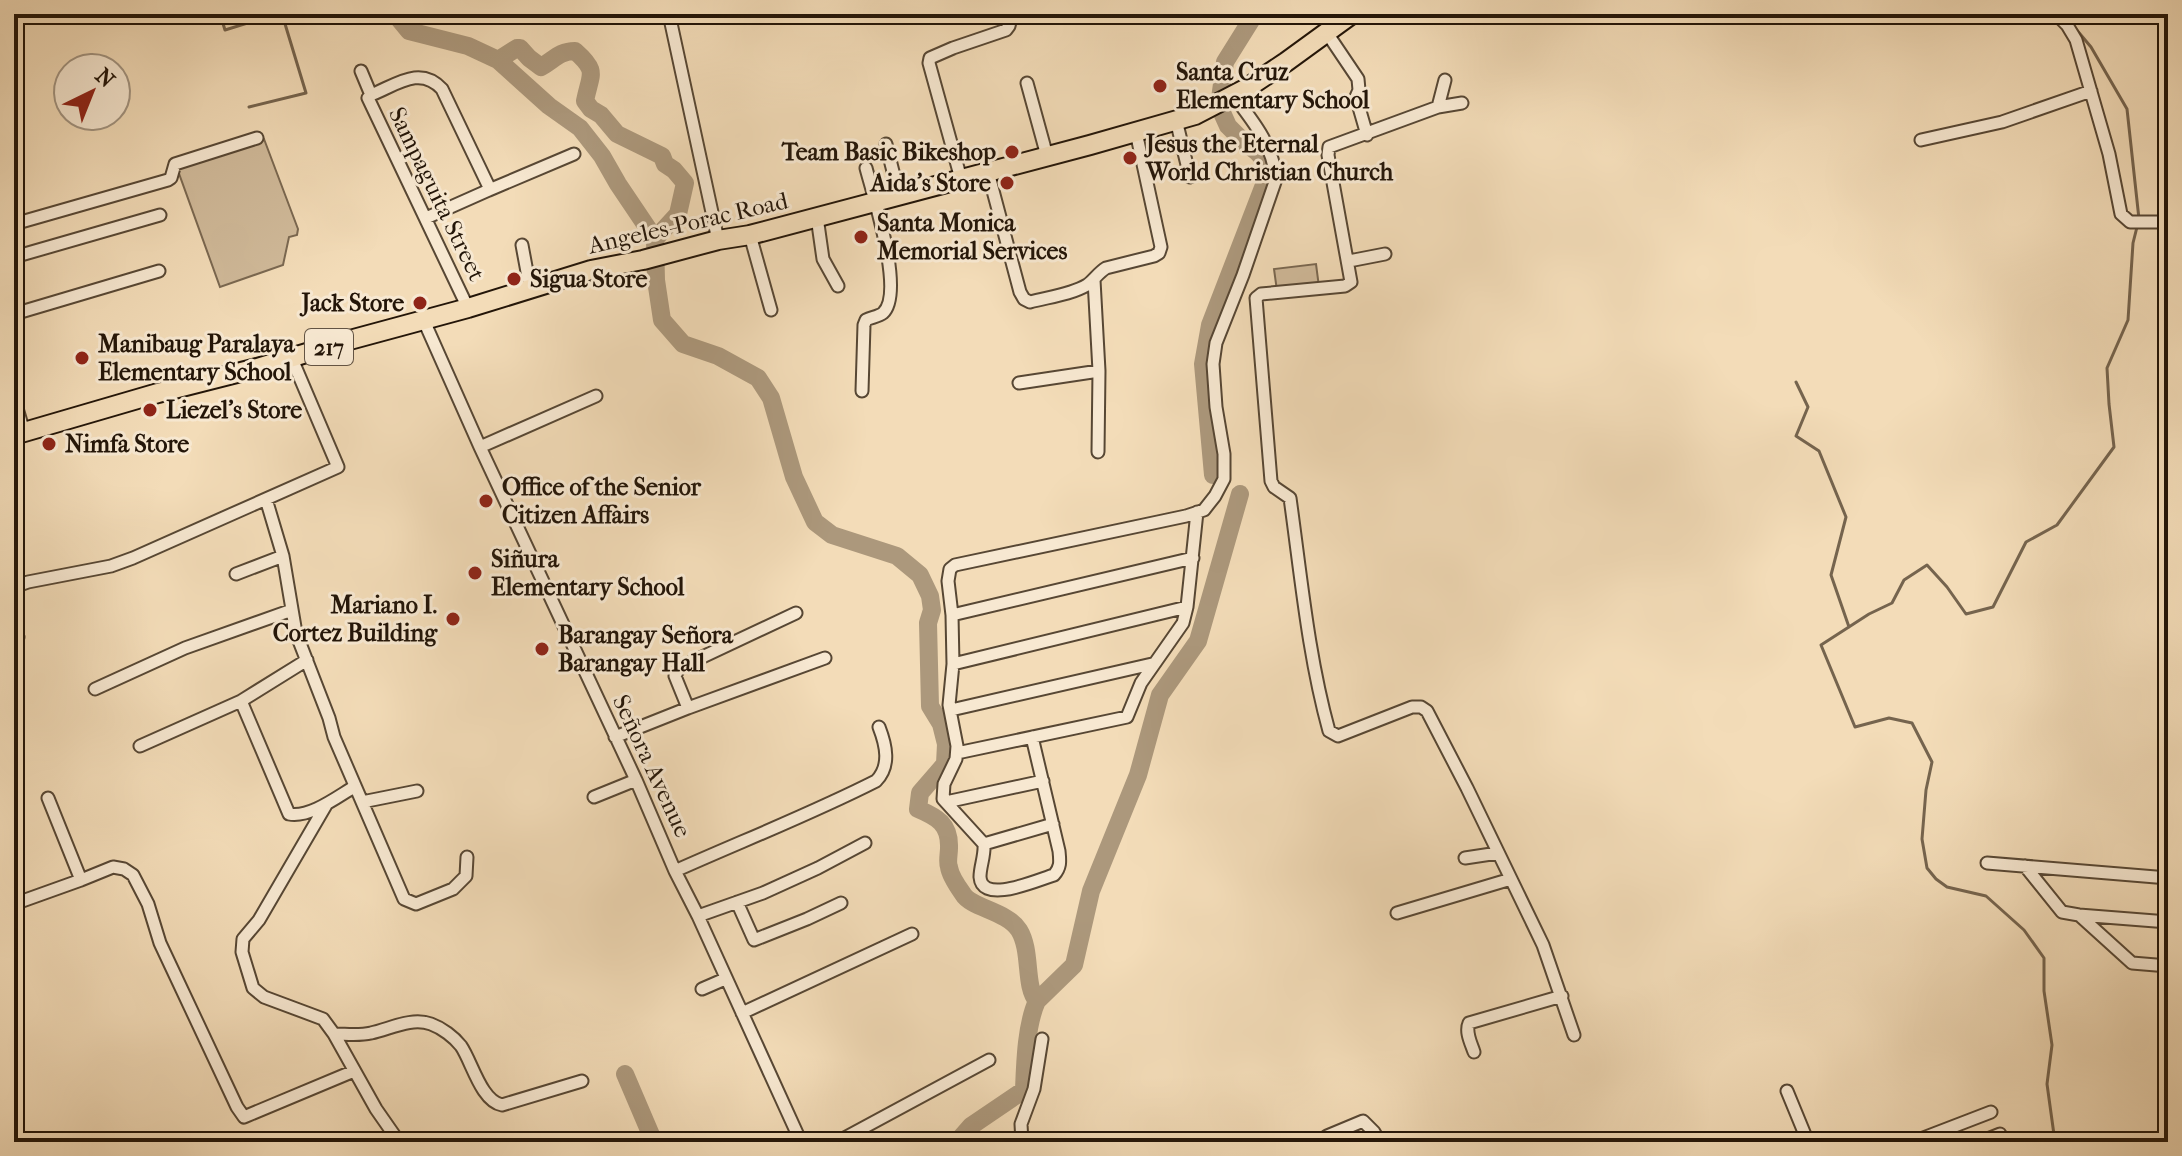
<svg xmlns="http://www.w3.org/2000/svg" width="2182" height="1156" viewBox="0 0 2182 1156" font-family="'IM FELL French Canon',serif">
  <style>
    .green { fill: #d0ba9a; stroke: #7a6851; stroke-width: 2 }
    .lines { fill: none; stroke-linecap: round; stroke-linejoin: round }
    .stream { stroke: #75644e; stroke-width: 3 }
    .river { stroke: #ac987c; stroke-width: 18 }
    .minor-casing { stroke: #574734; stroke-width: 15 }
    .primary-casing { stroke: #231508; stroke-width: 22 }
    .minor { stroke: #f7e8d1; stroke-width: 11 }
    .primary { stroke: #f3dcb8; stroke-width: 18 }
    .poi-dot { fill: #8f2418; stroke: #f7e8d1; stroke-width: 3 }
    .labels { text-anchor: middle; stroke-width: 6; stroke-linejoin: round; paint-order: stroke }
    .shield { fill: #f7e8d1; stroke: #635444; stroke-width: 2 }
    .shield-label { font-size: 22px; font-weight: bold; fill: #231508 }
    .poi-label { font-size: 24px; font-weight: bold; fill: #231508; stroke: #f7e8d1; text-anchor: start }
    .street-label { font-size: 24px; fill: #231508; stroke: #f7e8d1 }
  </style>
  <rect width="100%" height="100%" fill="#f3dcb8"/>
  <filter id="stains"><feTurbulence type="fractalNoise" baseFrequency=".0025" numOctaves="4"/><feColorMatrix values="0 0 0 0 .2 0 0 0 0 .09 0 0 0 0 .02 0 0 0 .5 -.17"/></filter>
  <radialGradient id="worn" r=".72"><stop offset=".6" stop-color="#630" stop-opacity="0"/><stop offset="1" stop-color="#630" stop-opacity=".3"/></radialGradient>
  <path class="green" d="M264,139L298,229L297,235L289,237L283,265L220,287L177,168Z
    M1316,264L1319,287L1277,291L1274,269Z"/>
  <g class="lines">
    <path class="stream" d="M220,14L225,30L277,14
      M2075,28L2091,47L2127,109L2139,219
      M249,107L306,93L282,14
      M1796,382L1808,407L1796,436L1819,451L1846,517L1831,575L1849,627
      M2055,1142L2047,1084L2052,1045L2044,991V958L2024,930L1986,896L1947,887L1936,879L1927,868L1922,839L1926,790L1932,762L1912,723L1889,718L1855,727L1821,645L1869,614L1892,603L1904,580L1927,565L1947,587L1966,614L1993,607L2026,542L2057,525L2114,447L2109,404L2107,368L2128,320L2133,243L2137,227"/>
    <path class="river" d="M395,14L409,31L468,46L498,60L517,48H520L529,58L541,67C554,60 559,51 575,51C599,72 590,74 585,101L591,109L601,115L617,134L662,156L665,164L674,170L685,183L678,214L655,239L656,280L662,320L683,344L718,356L758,378L771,398L794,477L815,522L832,535L897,556L920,575L930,596L932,610L928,623L930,706L941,724L946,744L945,764L920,793L918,809C937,817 950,824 949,848C949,854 947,862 949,867C950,875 958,887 963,894C971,908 1007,911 1019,930C1032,951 1024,986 1037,1001C1026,1025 1025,1064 1024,1090L971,1126L957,1142
      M498,60L549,106L580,128L602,156L618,184L655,239
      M1213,475L1203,364L1210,325L1264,185L1268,164L1257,152L1243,141L1228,126L1219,106L1225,62L1255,14
      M1037,1001L1074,965L1091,891L1138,775L1160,695L1198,641L1240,494
      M625,1074L654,1142"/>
    <g class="minor-casing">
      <path id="minor" d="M669,14L718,240
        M2056,14L2067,25L2076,40L2109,154L2121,214L2130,222H2168
        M1327,33L1358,79L1359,90L1356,97L1367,135
        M361,71L371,95
        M1027,83L1047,156
        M1462,103L1438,107L1329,147L1328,155L1351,282L1345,286L1261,294L1256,298L1271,481L1274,487L1290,498C1301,576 1308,655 1329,731L1338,736L1412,707H1421L1427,711L1467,788L1543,945L1574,1035
        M1438,107L1445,80
        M1176,120L1190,177
        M1921,140L2002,122L2091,91
        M886,144L899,195
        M988,172L1020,292L1024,299L1030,302C1048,297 1070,295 1087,285C1094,280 1098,273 1106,268L1154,256L1159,253L1161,247L1136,132
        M961,179L929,63L930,58L953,48L1006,30L1009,26L1012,14
        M489,190L574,154
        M817,217L823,259L838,286
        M426,218L489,190L488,185L442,89C420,65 396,85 371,95L368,98L468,308
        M14,224L168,180L171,178L175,164L257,138
        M750,235L771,310
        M522,245L530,288
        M14,257L160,215
        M1349,261L1385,254
        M14,314L159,271
        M424,321L480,447L636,780L675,871L698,916L801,1142
        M1019,383L1099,371L1094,280
        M862,391L864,325L866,320C871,317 878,317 883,313C905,293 873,195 866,168
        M14,398L24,432
        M480,447L596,396
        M1098,452L1099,371
        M266,499L283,556L296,633L329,718L334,737L404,899L416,904L453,889L466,876L467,857
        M236,574L283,556
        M14,587L28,582L111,566L133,558L338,467L292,359
        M952,615L1193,558
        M14,638L18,637
        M953,664L1187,607
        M95,689L185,648L292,610
        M241,701L289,814C310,818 337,797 354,787
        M688,708L675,676L679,668L796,613
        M951,710L1152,664
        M615,737L688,708L825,658
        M1032,737L1059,851C1060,861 1061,867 1054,875C1037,880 982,905 980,877C980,866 985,856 984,844L943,799L944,784L956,759L957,746L949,705L953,664L952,615L948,581L950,569L955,565L1186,516L1204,510L1215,496L1224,479V454L1216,407L1213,364L1216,343L1243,275L1276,179C1273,145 1253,121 1233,95
        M140,746L241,701L307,660
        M957,753L1127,717L1141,683L1183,623L1187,607L1197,512
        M594,797L636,780
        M48,798L81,880L113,867L124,869L133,875L148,904L160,943L237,1107L244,1117L354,1071
        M362,802L417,791
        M946,802L1043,781
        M326,805L259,920L243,939L242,952L253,988L264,997L323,1019L334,1034L376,1109L399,1142
        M984,844L1053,824
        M1465,858L1498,853
        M1987,863L2168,878
        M2025,866L2062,912L2079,915L2168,922
        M675,871C742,841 811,814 876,781C891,766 886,745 879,727
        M737,902L754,940L807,919L841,903
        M14,904L81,880
        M1397,913L1511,879
        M2079,915L2132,963L2168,966
        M698,916L763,893L818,868L865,843
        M702,989L725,979
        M742,1013L912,934
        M334,1034C346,1034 359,1036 371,1033C390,1029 411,1017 431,1024C442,1028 454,1037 461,1046C472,1062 481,1101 502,1105L582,1081
        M1474,1052C1471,1043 1465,1032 1469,1023L1562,996
        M1787,1091L1808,1142
        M1327,1136L1363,1121L1374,1132L1380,1142
        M837,1142L989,1060
        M1022,1142L1021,1124L1034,1089L1042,1039
        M1913,1142L1991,1112
        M1980,1142L2000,1134L2004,1142"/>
    </g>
    <g class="primary-casing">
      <path id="primary" d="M14,435L158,393L257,368L346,341L468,308L591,270L643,260L718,240L750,235L1090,145L1195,115L1247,88L1286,62L1352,14"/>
    </g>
    <use href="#minor" class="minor"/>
    <use href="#primary" class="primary"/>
  </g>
  <g class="poi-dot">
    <circle cx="1160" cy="86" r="8"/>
    <circle cx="1012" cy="152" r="8"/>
    <circle cx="1130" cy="158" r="8"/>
    <circle cx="1007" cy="183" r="8"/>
    <circle cx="861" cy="237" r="8"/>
    <circle cx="514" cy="279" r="8"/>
    <circle cx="420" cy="303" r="8"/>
    <circle cx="82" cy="358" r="8"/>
    <circle cx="150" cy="410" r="8"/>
    <circle cx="49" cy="444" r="8"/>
    <circle cx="486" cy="501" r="8"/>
    <circle cx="475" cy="573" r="8"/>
    <circle cx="453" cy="619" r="8"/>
    <circle cx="542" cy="649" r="8"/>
  </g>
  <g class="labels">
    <rect class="shield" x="305" y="329" width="48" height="36" rx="6"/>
    <g class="shield-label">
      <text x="329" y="355">217</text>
    </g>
    <g class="poi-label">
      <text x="1176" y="80">Santa Cruz<tspan x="1176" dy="28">Elementary School</tspan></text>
      <text x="1146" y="152">Jesus the Eternal<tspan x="1146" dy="28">World Christian Church</tspan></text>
      <text x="996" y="160" text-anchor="end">Team Basic Bikeshop</text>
      <text x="991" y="191" text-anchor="end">Aida's Store</text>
      <text x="877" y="231">Santa Monica<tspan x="877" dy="28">Memorial Services</tspan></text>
      <text x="530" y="287">Sigua Store</text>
      <text x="404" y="311" text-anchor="end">Jack Store</text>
      <text x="98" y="352">Manibaug Paralaya<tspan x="98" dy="28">Elementary School</tspan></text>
      <text x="166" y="418">Liezel's Store</text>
      <text x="65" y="452">Nimfa Store</text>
      <text x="502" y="495">Office of the Senior<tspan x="502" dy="28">Citizen Affairs</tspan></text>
      <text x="491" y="567">Siñura<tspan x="491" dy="28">Elementary School</tspan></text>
      <text x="437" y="613" text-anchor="end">Mariano I.<tspan x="437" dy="28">Cortez Building</tspan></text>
      <text x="558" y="643">Barangay Señora<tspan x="558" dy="28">Barangay Hall</tspan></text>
    </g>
    <g class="street-label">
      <text transform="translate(437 194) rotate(64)" y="8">Sampaguita Street</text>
      <text transform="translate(688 223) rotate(-13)" y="8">Angeles-Porac Road</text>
      <text transform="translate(652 766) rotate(65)" y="8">Señora Avenue</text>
    </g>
  </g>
  <rect width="2182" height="1156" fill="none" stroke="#f3dcb8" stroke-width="48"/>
  <rect x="16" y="16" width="2150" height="1124" fill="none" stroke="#231508" stroke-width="4"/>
  <rect x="24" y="24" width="2134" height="1108" fill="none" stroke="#231508" stroke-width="2"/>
  <g transform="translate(92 92) rotate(43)"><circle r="38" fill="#f7e8d1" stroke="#a29481" stroke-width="2"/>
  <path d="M0-6L14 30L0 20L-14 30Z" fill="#8f2418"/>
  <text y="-12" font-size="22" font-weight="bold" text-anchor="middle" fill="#231508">N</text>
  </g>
  <rect width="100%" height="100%" filter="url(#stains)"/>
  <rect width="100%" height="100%" fill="url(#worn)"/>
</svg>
